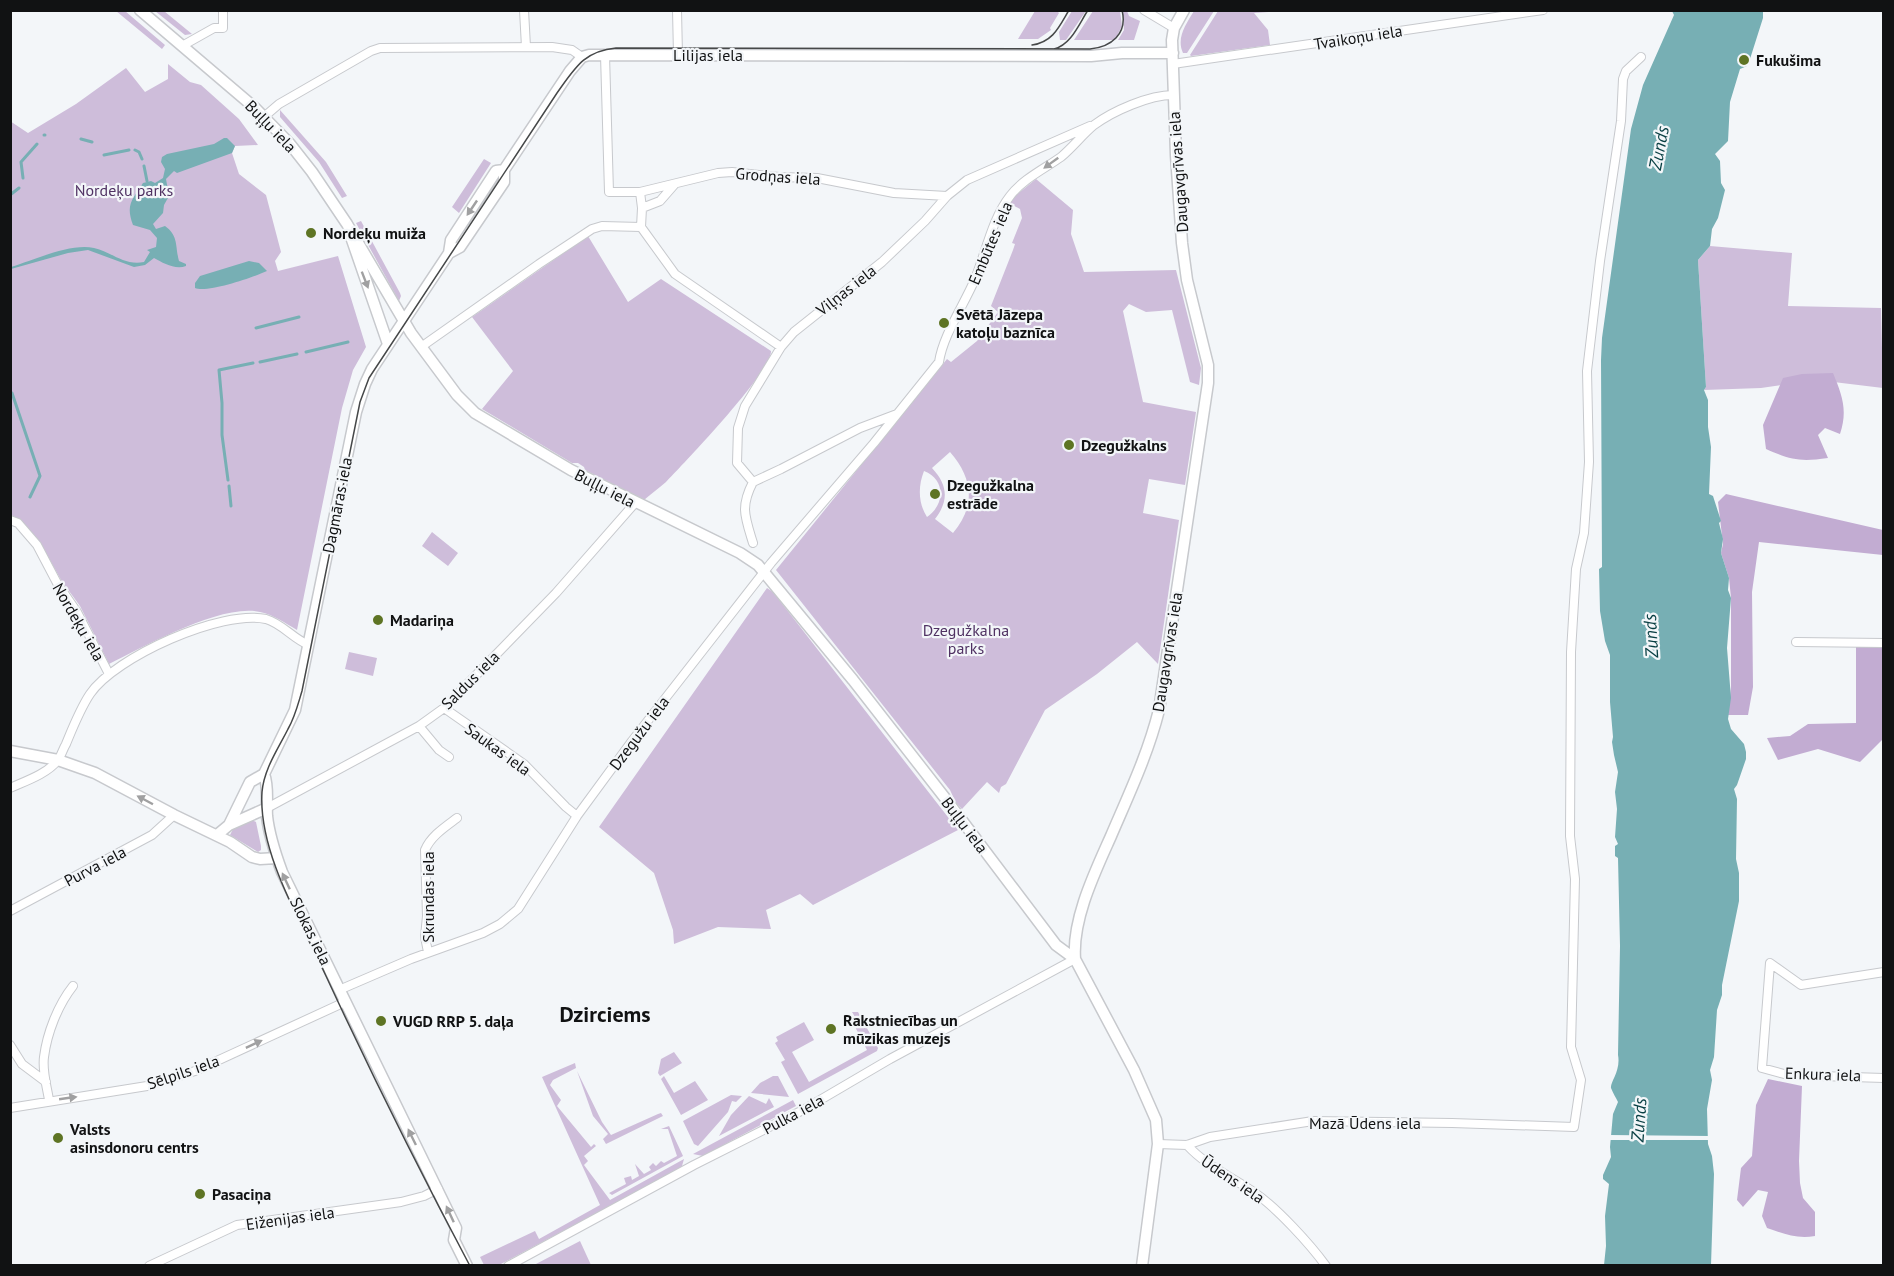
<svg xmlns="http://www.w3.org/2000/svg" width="1894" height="1276" viewBox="0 0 1894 1276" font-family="'PT Sans',sans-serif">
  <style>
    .green { fill: #cebdda; fill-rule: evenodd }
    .forest { fill: #c2acd2 }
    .water { fill: #77afb4 }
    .pier { fill: #f3f6f9 }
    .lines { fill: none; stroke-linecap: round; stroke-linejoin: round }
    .stream { stroke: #77afb4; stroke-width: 3 }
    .street-casing { stroke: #c7c9cd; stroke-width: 10 }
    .secondary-casing { stroke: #c7c9cd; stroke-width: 13 }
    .street { stroke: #fff; stroke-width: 8 }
    .secondary { stroke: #fff; stroke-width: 10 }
    .tram { stroke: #464849; stroke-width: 1.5 }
    .oneway { fill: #a0a0a1 }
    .poi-dot { fill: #5e7424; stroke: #f3f6f9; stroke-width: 2 }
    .labels { text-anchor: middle; stroke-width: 4.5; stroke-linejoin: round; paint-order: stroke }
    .street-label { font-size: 16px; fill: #111213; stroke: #f3f6f9 }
    .poi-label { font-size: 16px; font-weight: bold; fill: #111213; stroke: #f3f6f9; text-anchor: start }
    .park-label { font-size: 16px; fill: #503263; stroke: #f3f6f9 }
    .water-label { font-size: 18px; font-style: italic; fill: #083f43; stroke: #f3f6f9 }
    .district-label { font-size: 22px; font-weight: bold; fill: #111213; stroke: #f3f6f9 }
  </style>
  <rect width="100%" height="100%" fill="#f3f6f9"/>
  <path class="green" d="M116,11H125L165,45L162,49Z
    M155,11H164L192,34L185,35Z
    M1035,11H1057L1059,13L1050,28L1051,30L1038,39H1018Z
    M1072,11H1086L1066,40H1060L1059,32Z
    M1093,11H1120L1122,26L1115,40H1074Z
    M1123,11H1127L1129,16L1140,21L1134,40H1118L1124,30Z
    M1194,11H1214L1187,53H1183C1176,38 1186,24 1194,11Z
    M1218,11V10L1283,11L1254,13L1268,30L1270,45L1191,56L1190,55Z
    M168,64L190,82L201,85L239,119L258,145L235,146L232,153L239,174L266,195L281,252L275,261L278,271L338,256L366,347L353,370L342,408L297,630C285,623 274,615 260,612C221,603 144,647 109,664L80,606L61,580L41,544L19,519L11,515L10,121L28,133L76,104L126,68L145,92L168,79Z
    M280,110L326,162L347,196L342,198L319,162L280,117Z
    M484,159L491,163L459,213L452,207Z
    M1036,179L1073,210L1071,234L1084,272L1176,270L1201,368L1199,385L1190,382L1172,310L1146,312L1129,304L1123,311L1143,402L1196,412L1185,485L1149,479L1143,513L1179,520L1158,664L1137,642L1097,674L1045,710L1006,784L1001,787L999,793L987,782L962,809L956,803L950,790L776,570L947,359L951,362L977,341L998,312L991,306L1013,250L1015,244L1012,243L1022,218L1020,209L1009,203L1015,196ZM950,452C973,478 976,506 953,533L935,519C949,501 948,485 932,468ZM924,471C946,479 945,505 927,517C918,503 918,486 924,471Z
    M361,221L400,293L401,296L399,301L356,223Z
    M588,236L628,302L661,279L771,351C772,371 684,463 666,482C659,488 651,494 644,500L585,470L584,467L578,463H572L482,409L513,371L472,317Z
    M1710,246L1792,253L1788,306L1881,308L1883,388L1817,380L1761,388L1704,390L1706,387L1698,260Z
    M432,532L458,553L448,566L422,546Z
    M767,588L773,592L958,830L813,905L800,894L766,910L771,929L718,927L674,944L673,930L654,873L599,827Z
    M349,652L377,658L373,676L345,669Z
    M252,820L256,822L261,846V850L258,852L230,835L233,829Z
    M852,1012H858L878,1048L877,1051L798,1094L781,1062L785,1060L775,1043L778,1041L776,1037L804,1022L814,1040L792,1052L809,1082L867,1050L851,1019L855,1017Z
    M674,1052L682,1063L660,1076L658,1073L661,1059Z
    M575,1063L576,1068L553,1080L550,1085L561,1100L557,1106L591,1147L594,1144L596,1146L584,1156L588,1161L584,1165L610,1200L684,1159L682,1166L678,1170L499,1265H484L480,1257L535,1231L539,1239L600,1205L542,1077Z
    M577,1071L602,1122L611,1135L658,1114L661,1113L663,1116L606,1144L603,1139L608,1134L593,1116Z
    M664,1076L674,1093L695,1081L708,1100L681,1115L661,1079Z
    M773,1076H778L789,1097L751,1093L760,1083Z
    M731,1095L742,1096L736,1102L732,1101L728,1112L698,1146L694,1144L683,1121Z
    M749,1096L766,1104L769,1098L774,1107L719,1136L731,1115Z
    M793,1100L796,1106L703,1156L693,1154Z
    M669,1126L683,1156L612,1195L609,1193L626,1184L624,1178L631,1176L632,1180L639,1176L635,1164L644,1174L651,1170L649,1167L653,1163L656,1166L661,1161L664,1163L677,1156L668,1129H661Z
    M580,1241L591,1265H534Z"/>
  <path class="forest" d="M1833,373C1842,395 1848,410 1840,434L1825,428L1818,435L1828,458C1800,462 1791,460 1766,449L1763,425L1783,378L1802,374Z
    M1726,494L1883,530V555L1759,542L1752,592L1753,687L1748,715H1728L1731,687V598L1729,578L1721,553L1723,544L1718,502Z
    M1856,646H1883V739L1860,762L1818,749L1778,760L1767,738L1790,736L1808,724L1856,723Z
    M1768,1079L1802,1086L1799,1161L1800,1183L1803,1198L1815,1212V1236C1797,1239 1784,1234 1767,1228L1762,1216L1768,1192L1758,1190L1743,1207L1737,1200L1741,1168L1752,1156L1756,1105Z"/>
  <path class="water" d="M1672,11H1763V18L1750,59L1747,56L1741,55L1739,62L1748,63L1747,66L1740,69L1730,102L1728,141L1715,154L1720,161L1721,183L1725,190L1718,218L1712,229L1710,246L1698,260L1706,387L1704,390L1708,400V427L1711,447L1709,494L1713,496L1721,521L1719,523L1723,539L1721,553L1729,578L1728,590L1731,598L1727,648L1731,698L1728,719L1731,729L1744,744L1746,752V759L1737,785L1734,789L1737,799L1736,859L1739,873V901L1722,985V995L1717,1010L1714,1057L1710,1070L1712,1080L1707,1109L1708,1144L1712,1156L1714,1174L1711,1265H1604L1606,1246L1605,1216L1609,1184L1603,1179V1175L1611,1157L1610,1147L1613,1114L1618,1102C1616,1098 1613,1093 1611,1088C1610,1082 1621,1071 1618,1055L1620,946L1618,858L1615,856V846L1618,844L1615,837L1617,809L1615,792L1618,772L1614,755L1612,742L1613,737L1610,702V655L1605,641L1600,611L1599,569L1602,567L1601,360L1602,338L1631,129L1643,85L1674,15Z
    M224,138H227L235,146L232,153L177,173L174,171L166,179L169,196L164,205L163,213L153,224L156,229L165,226C179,236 175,247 179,261L186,264V266C175,270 163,263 154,258L145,265L134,267L88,250L68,253L11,269V267C34,260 70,243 94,248C112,252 124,266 144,262L150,252L147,250L156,247L157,238L150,230L133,225C125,204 133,199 143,183L151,181L155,183L163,178L165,169L161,162L162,157L167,154L214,144Z
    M249,261L259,263L267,271C254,277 208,293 195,288V283L200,276Z"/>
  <path class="pier" d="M1609,1135L1710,1136V1140H1608Z"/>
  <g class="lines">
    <path class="stream" d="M44,135H45
      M81,139L92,142
      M135,150L139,152L142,159
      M104,155L129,150
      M144,166L147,181
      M23,178L21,162L37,144
      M10,195L19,188
      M256,328L299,317
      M306,352L348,342
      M260,362L297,354
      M12,393L40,476L30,497
      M228,480L222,435V403L219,370L253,363
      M229,486L231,506"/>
    <g class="street-casing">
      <path id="street" d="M524,10L526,47
        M677,10L678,55
        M1144,10L1174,28
        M182,46L214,28H223V10
        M605,55L609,192H640L718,173L732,172L779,177L817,178L894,193L947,196
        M1173,64L1543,10
        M265,116L279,104L371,51L380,48L552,47L572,50L582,57
        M640,192L642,208L641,227
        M642,208L660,201L674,185
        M641,227L675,274L781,347
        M421,347L539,264L592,229L602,226L641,227
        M753,482L737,463L738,428L745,406L781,347L794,332L882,262L925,221L947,196L967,180L1090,126
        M753,482L781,469L860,428L897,414
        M753,482C740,507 745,517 753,543
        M10,520L18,523L37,545L57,583L77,612L109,674
        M1796,642L1884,643
        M444,708L524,764L566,807L577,816
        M419,726L439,750L449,757
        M10,788C26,781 47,774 58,760C61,756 63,749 66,744C73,727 80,709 90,694C115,657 222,609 266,619C283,624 293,639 309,645
        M267,808L419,726L444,708L556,593L635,503
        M10,911L152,835L174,815
        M428,952L425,937L427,916L425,850C431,836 445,827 457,818
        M1884,972L1801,985L1770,963L1762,1068L1788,1075L1884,1078
        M339,990L411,959L483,933L500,924L518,909L577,816L632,741L771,563L874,443L939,362C943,335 964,305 975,279C986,252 992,219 1010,196C1023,179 1044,169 1061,157C1073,147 1082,135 1094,125C1113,111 1149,95 1173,95
        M10,1045L22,1064L46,1082
        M49,1100C47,1087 42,1071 44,1057C47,1033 58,1005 73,986
        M10,1108L147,1086L195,1071L345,1002
        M1158,1144L1187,1145L1210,1137L1313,1121L1452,1123L1574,1127L1581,1080L1571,1047L1575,879L1570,836L1571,652L1576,569L1584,533L1589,462L1587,371L1600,261L1621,121L1623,79L1626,71L1641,57
        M1187,1145C1206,1166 1232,1177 1255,1193C1277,1208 1310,1244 1326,1266
        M149,1266L237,1225L401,1202L424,1196L438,1189
        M508,1266L694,1165L803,1110L890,1059L1075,959"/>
    </g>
    <g class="secondary-casing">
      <path id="secondary" d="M140,10L255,108L290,144L312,172L347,224L411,333L457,395L475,413L571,470L740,553L758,565L853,680L945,798L1056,945L1075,959
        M351,237L388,344
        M449,253L451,240L496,171L504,170
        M10,751L58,760L95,773L174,815L230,842L252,857L260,859L277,858
        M264,774C269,787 266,802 267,816C269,835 275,853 282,872L456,1228L454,1240L467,1266
        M229,825L267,808
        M217,835L229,825L250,782L264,774L295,710L356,412L365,384L372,369L449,253L460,247L504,182V170L570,71L582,57L589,55L1091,56L1122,53H1173
        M1142,1266L1158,1144L1156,1120L1134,1070L1075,959C1072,919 1095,872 1111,836C1129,794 1148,754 1159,710L1208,383V365L1187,280L1182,243L1176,155L1172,40L1174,28L1184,10"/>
    </g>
    <use href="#street" class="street"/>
    <use href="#secondary" class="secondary"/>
    <path class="tram" d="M1032,45C1053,42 1059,27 1069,10
      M1054,49C1071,45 1079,24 1088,10
      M470,1266C419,1170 371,1073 326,976C301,922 258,852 262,792C264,769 278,749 288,729C295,717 298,704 302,691L360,402L369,378L557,93C575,68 584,51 616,48L1090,49C1111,47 1128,34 1122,10"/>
  </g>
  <defs><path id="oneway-solid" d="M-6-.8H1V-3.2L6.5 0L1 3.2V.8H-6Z" transform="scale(1.5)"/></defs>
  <g class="oneway">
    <use href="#oneway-solid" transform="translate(1051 163) rotate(144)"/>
    <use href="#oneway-solid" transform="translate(472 208) rotate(124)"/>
    <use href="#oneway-solid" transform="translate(365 280) rotate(69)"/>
    <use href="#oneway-solid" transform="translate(145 800) rotate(-152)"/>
    <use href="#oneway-solid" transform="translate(286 881) rotate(-115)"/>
    <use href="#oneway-solid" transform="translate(254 1044) rotate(-25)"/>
    <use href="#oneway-solid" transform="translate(68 1098) rotate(-8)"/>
    <use href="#oneway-solid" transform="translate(412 1137) rotate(-116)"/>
    <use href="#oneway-solid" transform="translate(450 1214) rotate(-115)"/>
  </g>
  <g class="poi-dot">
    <circle cx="1744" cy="60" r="6"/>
    <circle cx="311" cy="233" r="6"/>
    <circle cx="944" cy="323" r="6"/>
    <circle cx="1069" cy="445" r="6"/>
    <circle cx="935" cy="494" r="6"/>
    <circle cx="378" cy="620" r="6"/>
    <circle cx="381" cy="1021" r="6"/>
    <circle cx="831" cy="1029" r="6"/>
    <circle cx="58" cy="1138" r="6"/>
    <circle cx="200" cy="1194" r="6"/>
  </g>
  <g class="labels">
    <g class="street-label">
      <text transform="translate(1358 37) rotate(-9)" y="6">Tvaikoņu iela</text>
      <text x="708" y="61">Lilijas iela</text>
      <text transform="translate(271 126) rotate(46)" y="6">Buļļu iela</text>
      <text transform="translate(1178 172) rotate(-94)" y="6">Daugavgrīvas iela</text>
      <text transform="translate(778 176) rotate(4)" y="6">Grodņas iela</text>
      <text transform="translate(990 243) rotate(-67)" y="6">Embūtes iela</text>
      <text transform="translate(846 290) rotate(-38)" y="6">Viļņas iela</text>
      <text transform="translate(605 488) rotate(27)" y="6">Buļļu iela</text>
      <text transform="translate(337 505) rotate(-79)" y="6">Dagmāras iela</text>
      <text transform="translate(79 622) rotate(60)" y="6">Nordeķu iela</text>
      <text transform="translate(1167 652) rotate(-81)" y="6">Daugavgrīvas iela</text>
      <text transform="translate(470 680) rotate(-45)" y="6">Saldus iela</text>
      <text transform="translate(639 733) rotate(-53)" y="6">Dzegužu iela</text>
      <text transform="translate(498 749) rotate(36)" y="6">Saukas iela</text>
      <text transform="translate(965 825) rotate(53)" y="6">Buļļu iela</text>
      <text transform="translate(95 866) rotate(-28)" y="6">Purva iela</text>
      <text transform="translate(428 897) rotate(-90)" y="6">Skrundas iela</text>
      <text transform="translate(311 931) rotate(64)" y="6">Slokas iela</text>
      <text transform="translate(183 1072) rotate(-19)" y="6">Sēlpils iela</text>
      <text transform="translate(1823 1074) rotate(2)" y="6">Enkura iela</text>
      <text transform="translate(793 1114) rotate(-28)" y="6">Pulka iela</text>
      <text x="1365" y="1129">Mazā Ūdens iela</text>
      <text transform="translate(1233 1179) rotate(34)" y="6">Ūdens iela</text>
      <text transform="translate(290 1218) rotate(-8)" y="6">Eiženijas iela</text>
    </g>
    <g class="poi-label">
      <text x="1756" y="66">Fukušima</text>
      <text x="323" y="239">Nordeķu muiža</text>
      <text x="956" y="320">Svētā Jāzepa<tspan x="956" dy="18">katoļu baznīca</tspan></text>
      <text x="1081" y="451">Dzegužkalns</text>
      <text x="947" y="491">Dzegužkalna<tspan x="947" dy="18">estrāde</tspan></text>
      <text x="390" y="626">Madariņa</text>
      <text x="843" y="1026">Rakstniecības un<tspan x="843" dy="18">mūzikas muzejs</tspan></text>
      <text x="393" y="1027">VUGD RRP 5. daļa</text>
      <text x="70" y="1135">Valsts<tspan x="70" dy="18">asinsdonoru centrs</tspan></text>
      <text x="212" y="1200">Pasaciņa</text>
    </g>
    <g class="park-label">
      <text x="124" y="196">Nordeķu parks</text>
      <text x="966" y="636">Dzegužkalna<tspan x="966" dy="18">parks</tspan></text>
    </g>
    <g class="water-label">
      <text transform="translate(1659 148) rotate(-79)" y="6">Zunds</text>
      <text transform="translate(1651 636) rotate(-93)" y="6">Zunds</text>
      <text transform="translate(1639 1120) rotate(-86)" y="6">Zunds</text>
    </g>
    <g class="district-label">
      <text x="605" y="1022">Dzirciems</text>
    </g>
  </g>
  <rect width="1894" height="1276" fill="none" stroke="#111213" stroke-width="24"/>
</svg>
